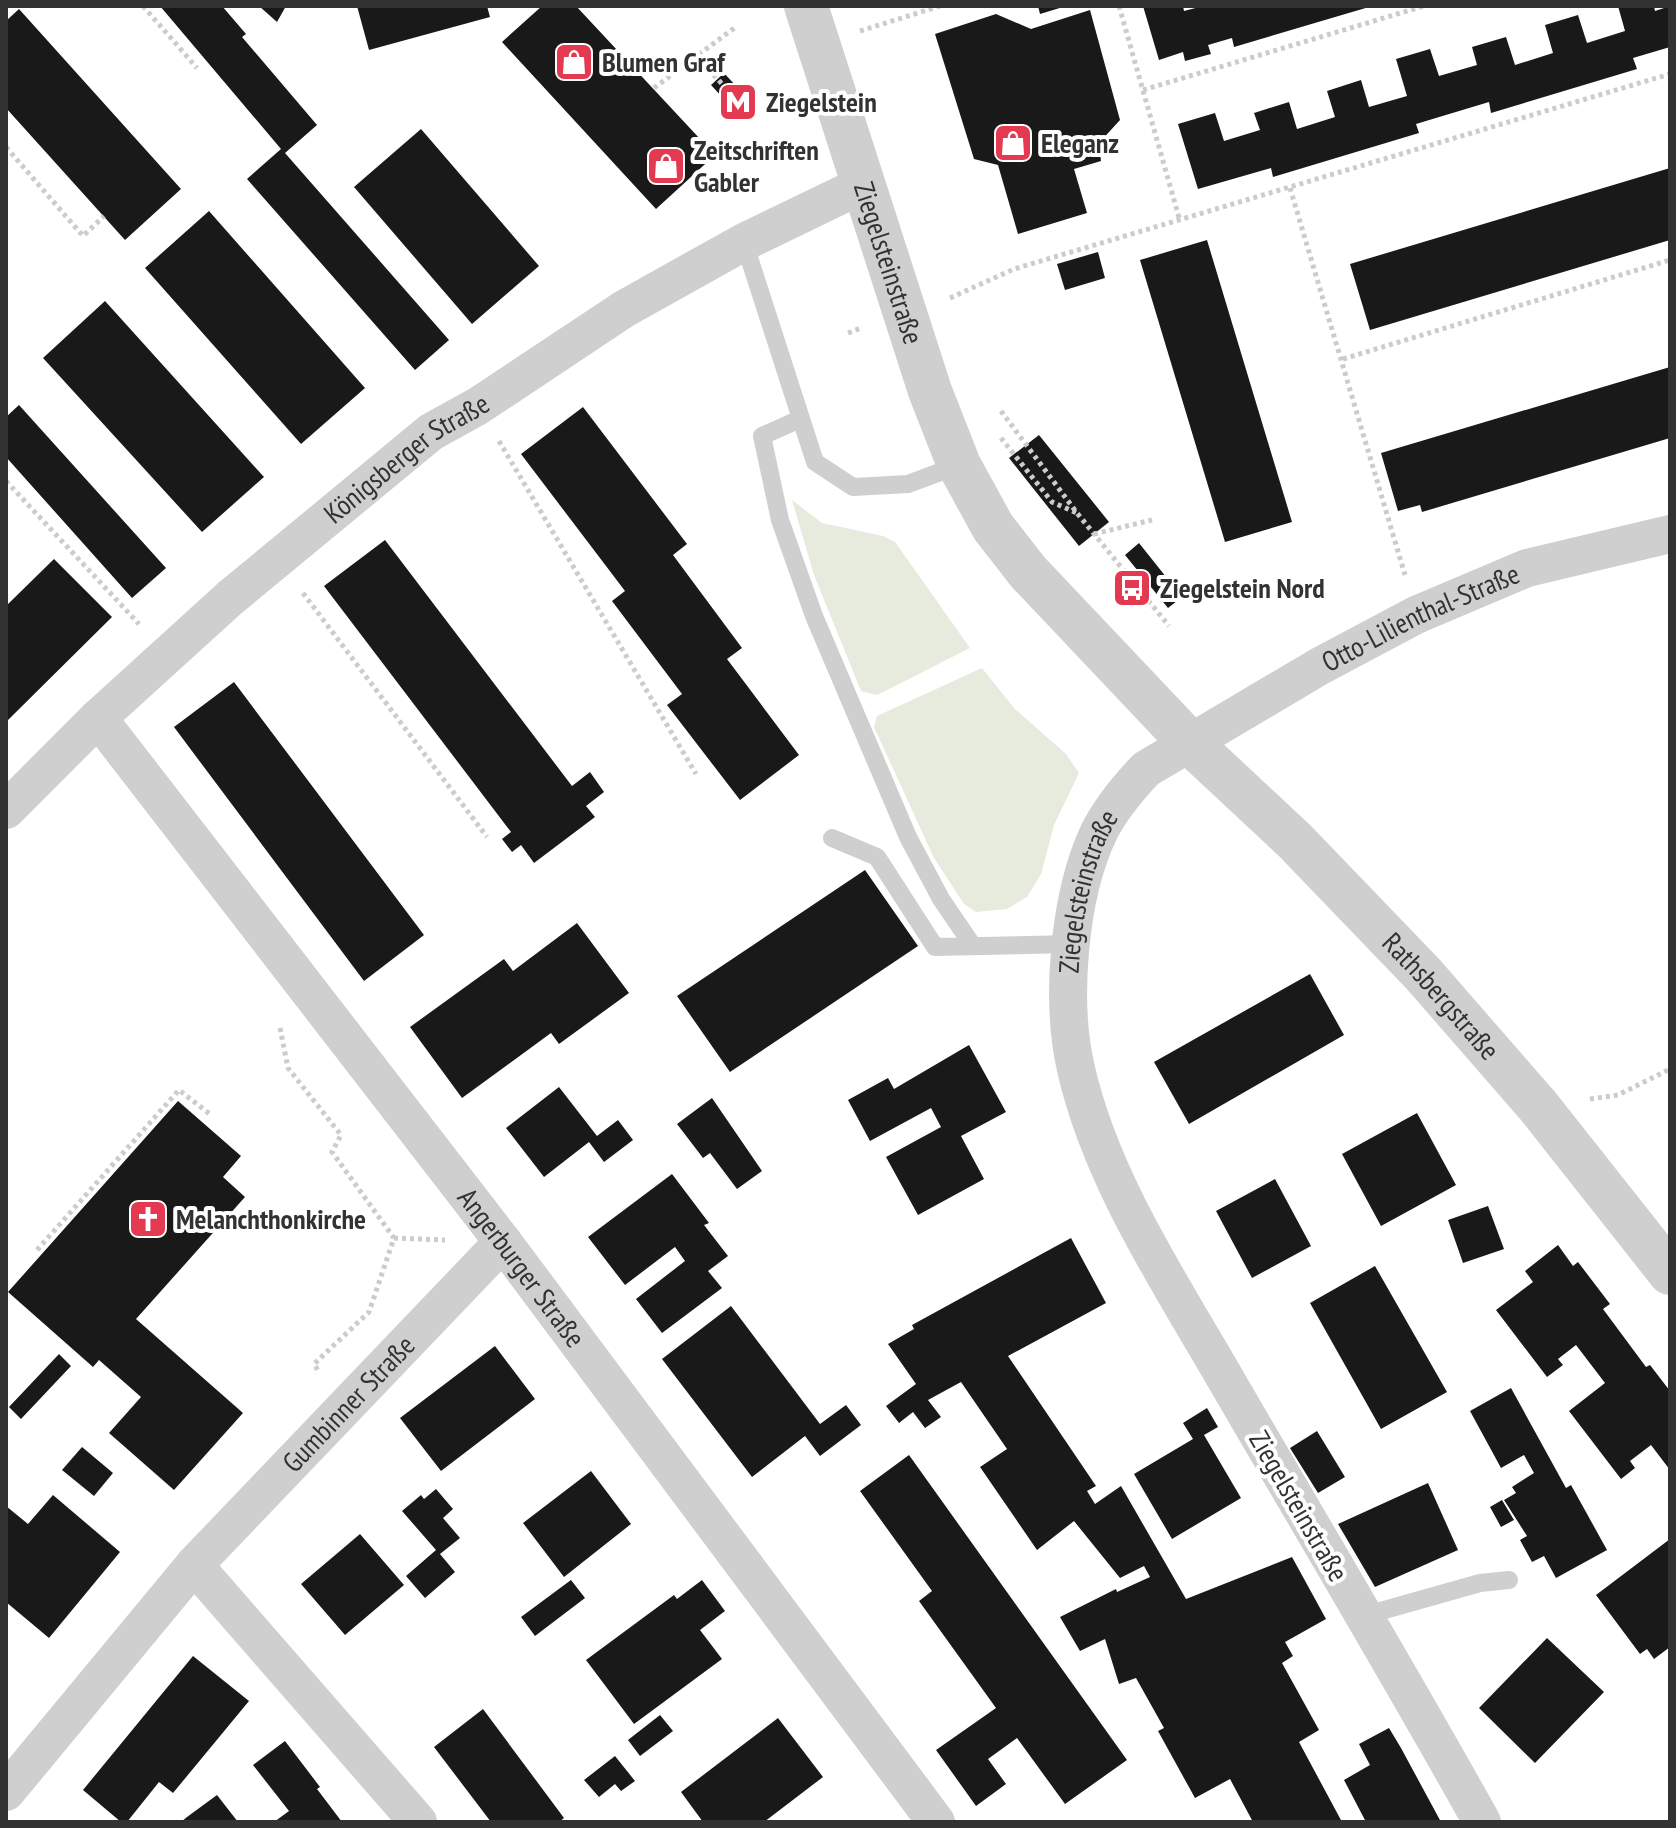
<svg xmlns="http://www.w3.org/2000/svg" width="1676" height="1828" viewBox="0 0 1676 1828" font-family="'PT Sans Narrow',sans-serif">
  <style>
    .green { fill: #e6ebde }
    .building { fill: #191919 }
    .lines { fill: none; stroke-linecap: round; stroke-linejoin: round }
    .path { stroke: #ccc; stroke-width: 5; stroke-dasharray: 4 4; stroke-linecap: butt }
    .service { stroke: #cfcfcf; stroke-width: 18 }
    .minor { stroke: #cfcfcf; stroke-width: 38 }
    .tertiary { stroke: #cfcfcf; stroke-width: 44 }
    .labels { text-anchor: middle; stroke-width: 8; stroke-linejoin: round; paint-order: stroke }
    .poi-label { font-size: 28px; font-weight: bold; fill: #323232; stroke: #fff; text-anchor: start }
    .street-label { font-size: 28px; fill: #323232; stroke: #fff }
  </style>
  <rect width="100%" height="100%" fill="#fff"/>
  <path class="green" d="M792,500L822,523L883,536L895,542L970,648L877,695L861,691L814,575Z
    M982,668L1014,708L1066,754L1079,773L1054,825L1041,874L1027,897L1007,909L976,912L964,904L934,858L874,727L877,716Z"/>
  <path class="building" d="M160,6H222L246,34L242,37L317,125L285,153L449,340L415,370L247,179L281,149Z
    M259,6H286L277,22Z
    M357,6H487L490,17L369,50Z
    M542,6H576L715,155L656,209L502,42Z
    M1038,6H1063V7L1040,14Z
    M1143,6H1183L1184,11L1203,6L1369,7L1234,47L1232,38L1208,45L1211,54L1185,61L1183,52L1159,60Z
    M1618,6H1654L1655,11L1670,6V47L1633,58L1637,69L1491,113L1489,102L1416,124L1419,133L1273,177L1271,168L1198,189L1178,124L1215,113L1224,141L1260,130L1254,113L1289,102L1297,129L1335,117L1327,91L1361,80L1369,107L1407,96L1396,59L1430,49L1439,76L1477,65L1472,47L1506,37L1515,65L1553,53L1545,25L1578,15L1587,43L1625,31Z
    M19,9L181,189L125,240L6,108V21Z
    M1090,10L1120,120L1099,143L1101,161L1074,169L1087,213L1018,234L998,165L974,159L935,34L996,14L1031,29Z
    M724,73L737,87L723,98L711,85Z
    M421,129L539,266L472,324L354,187Z
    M1670,168V240L1370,330L1350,264Z
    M209,211L365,388L301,444L145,268Z
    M1207,240L1292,522L1225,542L1140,260Z
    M1098,252L1105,278L1065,290L1057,264Z
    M105,301L264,477L202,532L43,358Z
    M1670,367V438L1422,512L1420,505L1398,511L1381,453Z
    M19,405L166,568L132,598L6,457V417Z
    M583,407L687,544L673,555L742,648L727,659L799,755L740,800L667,705L682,694L612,601L625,591L521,454Z
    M1039,435L1109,522L1079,546L1009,458Z
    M385,540L572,786L590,772L604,792L586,806L595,817L534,863L521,845L512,852L502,839L511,832L324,586Z
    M1139,543L1182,597L1168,608L1125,555Z
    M54,559L112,617L6,722V606Z
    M234,682L424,935L364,981L174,727Z
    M865,870L918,946L730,1072L677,996Z
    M577,923L629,993L559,1044L551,1033L462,1098L410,1027L504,959L513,971Z
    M1310,974L1344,1035L1189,1124L1154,1062Z
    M969,1045L1006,1112L961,1136L984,1179L918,1215L886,1157L941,1127L931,1108L870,1141L848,1100L888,1078L894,1089Z
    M559,1087L597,1136L618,1120L633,1140L604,1162L589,1142L544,1177L506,1128Z
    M712,1098L762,1171L737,1189L710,1153L703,1158L677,1124Z
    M178,1101L241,1156L223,1177L245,1197L136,1319L243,1413L174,1490L109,1433L141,1397L99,1360L93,1367L8,1292Z
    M1417,1113L1456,1185L1381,1226L1342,1154Z
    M672,1174L709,1223L704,1225L728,1256L708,1271L722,1288L662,1333L636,1299L685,1261L675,1247L625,1285L588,1237Z
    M1275,1179L1311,1246L1252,1278L1216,1211Z
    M1488,1206L1504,1249L1463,1263L1448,1220Z
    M1071,1238L1106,1303L1008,1356L1096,1486L1087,1491L1095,1504L1121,1486L1186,1599L1292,1557L1326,1619L1285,1642L1293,1656L1282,1663L1319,1730L1299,1742L1342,1822H1253L1230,1779L1195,1798L1158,1731L1164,1728L1136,1678L1119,1684L1105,1639L1080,1651L1060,1617L1116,1589L1117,1592L1150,1577L1144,1566L1120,1578L1074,1521L1037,1550L980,1467L1007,1449L961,1382L928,1400L941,1417L925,1428L913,1412L899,1423L886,1406L916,1384L888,1344L914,1329L912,1325Z
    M1558,1245L1573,1266L1578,1262L1610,1304L1603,1309L1646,1367L1650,1365L1670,1391V1470L1651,1445L1630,1461L1635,1468L1621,1479L1569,1411L1605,1383L1576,1345L1558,1359L1563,1365L1547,1377L1496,1310L1533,1282L1525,1271Z
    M1375,1266L1447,1392L1381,1429L1310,1303Z
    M731,1306L820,1424L846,1405L861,1425L820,1456L805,1436L752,1477L662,1359Z
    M495,1346L535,1399L441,1471L400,1418Z
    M59,1354L71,1366L21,1419L9,1407Z
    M1511,1388L1566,1488L1571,1485L1607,1550L1556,1578L1544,1556L1532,1562L1520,1540L1527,1536L1504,1500L1516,1493L1512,1487L1534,1473L1524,1455L1501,1468L1470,1411Z
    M1207,1408L1218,1427L1204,1435L1241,1498L1172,1539L1134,1474L1193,1439L1183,1423Z
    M1317,1431L1345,1477L1318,1493L1290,1448Z
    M82,1447L113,1473L94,1496L62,1470Z
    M909,1455L1127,1760L1065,1804L1017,1738L988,1759L1006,1784L976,1806L936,1750L996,1708L919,1601L932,1591L860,1491Z
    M591,1471L631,1524L564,1577L523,1523Z
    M1428,1483L1458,1550L1375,1587L1338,1524Z
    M436,1489L453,1509L443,1518L460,1538L440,1554L455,1572L425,1598L406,1576L436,1550L402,1511L421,1495L424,1499Z
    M53,1495L120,1552L49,1638L6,1602V1506L28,1524Z
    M1502,1500L1514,1520L1501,1527L1490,1507Z
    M360,1534L404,1585L345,1635L301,1584Z
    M1670,1539V1647L1654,1659L1647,1649L1640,1654L1596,1595Z
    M571,1580L585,1598L535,1636L521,1617Z
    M702,1580L725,1611L700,1630L722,1659L634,1724L586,1660L674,1595L677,1599Z
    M1547,1638L1604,1692L1535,1763L1479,1708Z
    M193,1656L249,1701L173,1793L159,1782L127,1822H121L83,1790Z
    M483,1709L564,1818L559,1822H491L434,1747Z
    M660,1715L673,1731L640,1756L628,1740Z
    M778,1718L823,1777L764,1822H703L681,1792Z
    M1389,1728L1401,1748L1441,1822H1366L1344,1780L1370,1765L1359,1744Z
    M285,1741L320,1787L317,1789L342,1822H274L289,1811L253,1765Z
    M615,1756L635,1781L621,1791L615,1784L599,1797L584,1780Z
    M217,1795L238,1822H181L187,1817Z"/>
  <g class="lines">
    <path class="path" d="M143,6L197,68
      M1119,6L1180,221
      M860,31L940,6
      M697,57L724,86
      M654,88L737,26
      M1143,90L1424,6
      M6,147L83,236L104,216
      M1290,188L1405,575
      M950,298L1014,269L1670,74
      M848,333L861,328
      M1343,359L1670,260
      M1001,411L1077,513L1169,626
      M1001,438L1052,502L1077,513
      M499,441L696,774
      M6,481L139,624
      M1094,534L1152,520
      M303,593L487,837
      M280,1028L288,1068L341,1135L332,1152L394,1238L369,1312L314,1364L319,1372
      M1590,1099L1618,1095L1670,1069
      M394,1238L445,1240
      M37,1250L179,1090L211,1115"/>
    <path class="service" d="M744,242L815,462L853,487L908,484L959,465
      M800,419L762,436L780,520L814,616L908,837L941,899L973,946
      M832,838L877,857L935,947L1072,944
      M1363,1616L1480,1583L1509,1580"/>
    <g class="minor">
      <path id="s1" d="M98,718L503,1242L936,1822"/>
      <path id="s2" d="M6,810L98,718L230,598L431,432L478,406L624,309L744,242L862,185"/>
      <path d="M194,1565L418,1822"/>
      <path id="s3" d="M6,1792L194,1565L503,1242"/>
      <path id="s4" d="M1482,1822C1399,1673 1311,1526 1225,1378C1169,1281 1101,1179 1076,1069C1060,1000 1069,895 1099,832C1111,808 1128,788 1146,769L1320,666L1416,615L1527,568L1670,534"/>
    </g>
    <path class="tertiary" id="s5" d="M806,6L930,391L959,465L993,527L1028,572L1189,742L1295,841L1423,974L1538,1106L1670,1273"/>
  </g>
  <defs>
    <g id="shop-square" transform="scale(2)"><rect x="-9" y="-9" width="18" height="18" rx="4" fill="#e33a51" stroke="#fff"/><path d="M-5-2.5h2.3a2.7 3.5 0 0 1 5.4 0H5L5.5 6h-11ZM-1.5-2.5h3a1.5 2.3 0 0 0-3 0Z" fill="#fff"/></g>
    <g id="metro-square" transform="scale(2)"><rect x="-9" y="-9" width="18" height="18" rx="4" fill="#e33a51" stroke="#fff"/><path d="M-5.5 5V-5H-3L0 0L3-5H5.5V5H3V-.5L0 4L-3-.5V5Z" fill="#fff"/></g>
    <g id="bus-square" transform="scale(2)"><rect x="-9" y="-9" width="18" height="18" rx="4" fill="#e33a51" stroke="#fff"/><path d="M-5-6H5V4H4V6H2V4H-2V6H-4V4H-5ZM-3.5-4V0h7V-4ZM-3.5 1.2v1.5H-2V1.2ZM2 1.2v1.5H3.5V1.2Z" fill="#fff"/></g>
    <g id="church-square" transform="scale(2)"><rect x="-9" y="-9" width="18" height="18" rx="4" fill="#e33a51" stroke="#fff"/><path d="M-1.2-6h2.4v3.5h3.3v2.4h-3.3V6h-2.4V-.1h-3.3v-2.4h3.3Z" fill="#fff"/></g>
  </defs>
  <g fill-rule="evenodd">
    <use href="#shop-square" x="574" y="62"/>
    <use href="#metro-square" x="738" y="102"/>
    <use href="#shop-square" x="1013" y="143"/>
    <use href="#shop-square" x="666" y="166"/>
    <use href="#bus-square" x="1132" y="588"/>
    <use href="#church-square" x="148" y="1219"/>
  </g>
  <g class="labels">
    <g class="poi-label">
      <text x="602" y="72">Blumen Graf</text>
      <text x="766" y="112">Ziegelstein</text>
      <text x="1041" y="153">Eleganz</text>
      <text x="694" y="160">Zeitschriften<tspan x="694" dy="32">Gabler</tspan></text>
      <text x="1160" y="598">Ziegelstein Nord</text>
      <text x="176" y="1229">Melanchthonkirche</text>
    </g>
    <g class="street-label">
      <text dy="10" stroke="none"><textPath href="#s5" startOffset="270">Ziegelsteinstraße</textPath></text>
      <text dy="10" stroke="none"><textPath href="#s2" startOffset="534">Königsberger Straße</textPath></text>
      <text dy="10" stroke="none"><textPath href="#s4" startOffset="1492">Otto-Lilienthal-Straße</textPath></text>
      <text dy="10" stroke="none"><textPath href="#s4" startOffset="1038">Ziegelsteinstraße</textPath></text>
      <text dy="10" stroke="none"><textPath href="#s5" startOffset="1204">Rathsbergstraße</textPath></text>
      <text dy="10" stroke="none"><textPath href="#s1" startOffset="694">Angerburger Straße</textPath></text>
      <text dy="10" stroke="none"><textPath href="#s3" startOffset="518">Gumbinner Straße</textPath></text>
      <text transform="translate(1299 1506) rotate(60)" y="10">Ziegelsteinstraße</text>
    </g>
  </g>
  <rect width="1676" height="1828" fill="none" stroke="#323232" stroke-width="16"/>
</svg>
